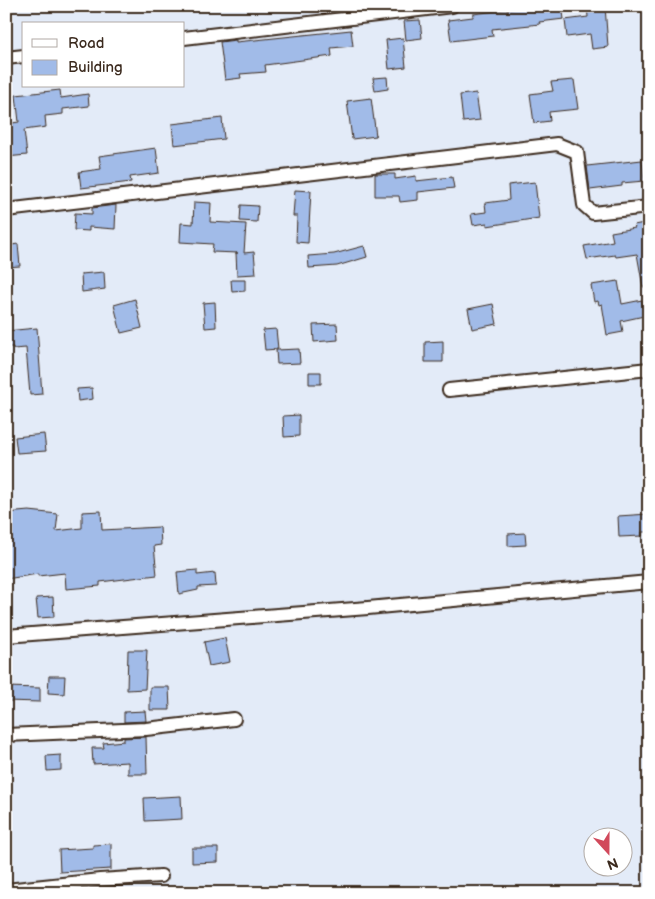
<svg xmlns="http://www.w3.org/2000/svg" width="655" height="899" viewBox="0 0 655 899" font-family="'Balsamiq Sans',sans-serif">
  <style>
    .building { fill: #a1bbe8; stroke: #3b2a1e }
    .lines { fill: none; stroke-linecap: round; stroke-linejoin: round }
    .minor-casing { stroke: #3b2a1e; stroke-width: 16 }
    .minor { stroke: #fff; stroke-width: 12 }
  </style>
  <rect width="100%" height="100%" fill="#e3ebf8"/>
  <filter id="ink" filterUnits="userSpaceOnUse"><feTurbulence type="fractalNoise" baseFrequency=".02" numOctaves="2"/><feDisplacementMap in="SourceGraphic" scale="10" xChannelSelector="R" yChannelSelector="G"/><feConvolveMatrix kernelMatrix="1 2 1 2 8 2 1 2 1" color-interpolation-filters="sRGB"/></filter>
  <g filter="url(#ink)">
    <path class="building" d="M536,6H562L564,19L539,22L540,24L492,29L493,36L451,41L448,20L473,17V14Z
      M587,6H605L608,47L592,49L590,34L567,37L565,20L588,17Z
      M420,20L422,38L406,40L404,21Z
      M351,30L353,46L331,48L332,56L265,65L266,72L240,74L241,78L225,80L220,42L236,40V42Z
      M403,38L406,67L389,69L386,40Z
      M387,77L388,89L375,91L373,78Z
      M574,80L578,109L549,112L550,121L534,123L530,94L553,91L551,82Z
      M60,90L61,98L88,94L89,106L63,109V114L45,116L46,127L24,130L27,155L6,157V124L19,122L16,95Z
      M476,93L480,120L463,122L460,95Z
      M371,98L376,136L352,139L347,101Z
      M222,118L224,139L174,145L172,124Z
      M156,148L159,173L130,177L131,182L81,188L79,172L101,169L99,156Z
      M642,160L644,181L622,183V186L590,190L587,166Z
      M375,174H395V179L416,176V181L452,177L454,188L418,192V200L400,202L399,196H375Z
      M535,182L539,218L487,226V223L473,225L471,214L486,212L485,203L509,200L508,185Z
      M295,190L311,191L308,243L296,242L297,216H293Z
      M194,202L211,203L210,222L246,224L244,253L254,252L256,274L237,275L236,253H238L212,252L213,244L180,242L181,223L193,224Z
      M116,205L115,229L89,227V231L74,230L75,213L92,214V208Z
      M241,205L258,206L257,222L240,221Z
      M649,222V287H643L637,254L616,257L615,255L587,259L584,246L613,241L611,232L635,228L634,225Z
      M18,244L20,266L6,267V246Z
      M364,246L367,257L337,266L309,268L308,256L334,254Z
      M104,272L105,289L82,292L81,274Z
      M231,280H245V291L232,292Z
      M618,281L622,304L642,300L644,316L621,321L623,332L607,335L602,304L599,305L598,301L594,302L591,285Z
      M135,299L142,328L121,333L114,305Z
      M215,302L216,327L205,328L203,303Z
      M493,304L497,324L472,329L468,309Z
      M337,324L338,340L314,342L313,325Z
      M37,328L42,394L30,395L26,348L13,349V347H6V331Z
      M276,329L278,349L265,350L263,330Z
      M443,341V362H425V342Z
      M299,349L300,363L277,364L276,350Z
      M309,372H321V384H309Z
      M92,388L93,399L78,401L77,389Z
      M299,415V436L284,437L283,416Z
      M44,434L46,451L17,453L15,437Z
      M29,511L58,514L56,531L82,528V512L101,511L102,530L160,527L161,545L154,546L157,575L100,582V586L66,589L65,573L38,576V574L6,579V513Z
      M649,514V532H642V536L619,537L618,516Z
      M525,533L526,545L508,546V534Z
      M197,570V575L215,573L216,586L198,587V590L179,594L177,572Z
      M53,597L54,617L38,618L36,598Z
      M225,638L230,662L209,666L204,642Z
      M128,650H147L145,689L127,690Z
      M49,676H65L64,694L48,693Z
      M6,687L40,688V702L6,701Z
      M150,687H169L170,710H150Z
      M145,711L146,721L124,722V712Z
      M146,737L147,774H128V762L93,764L92,748H104L103,743L124,741V738Z
      M61,755V770L47,771L46,756Z
      M181,796L182,819L145,821L144,798Z
      M111,844V869L60,872L59,850L93,848V845Z
      M192,848H218V862L192,863Z"/>
    <g class="lines">
      <g class="minor-casing">
        <path id="minor" d="M184,38L452,6
          M6,58L24,56
          M6,210L557,144L577,152L584,205L593,213L649,207
          M449,390L649,369
          M6,636L368,608L649,582
          M6,735L146,729L234,719
          M6,890L100,880L161,876"/>
      </g>
      <use href="#minor" class="minor"/>
    </g>
  </g>
  <rect width="655" height="899" fill="none" stroke="#fff" stroke-width="25"/>
  <rect x="12" y="12" width="630" height="874" fill="none" stroke="#3b2a1e" stroke-width="2" filter="url(#ink)"/>
  <rect x="22" y="22" width="162" height="65" fill="#ffffff" stroke="#b1aaa5"/>
  <rect x="32" y="39" width="25" height="8" fill="#ffffff" stroke="#b1aaa5"/>
  <text x="68" y="48" font-size="15" fill="#3b2a1e">Road</text>
  <rect x="32" y="60" width="25" height="15" fill="#a1bbe8" stroke="#b1aaa5"/>
  <text x="68" y="72" font-size="15" fill="#3b2a1e">Building</text>
  <g transform="translate(608 852) rotate(159)"><circle r="24" fill="#ffffff" stroke="#b1aaa5"/>
  <path d="M0-4L9 19L0 12L-9 19Z" fill="#d1495b"/>
  <text y="-8" font-size="14" font-weight="bold" text-anchor="middle" fill="#3b2a1e">N</text>
  </g>
</svg>
